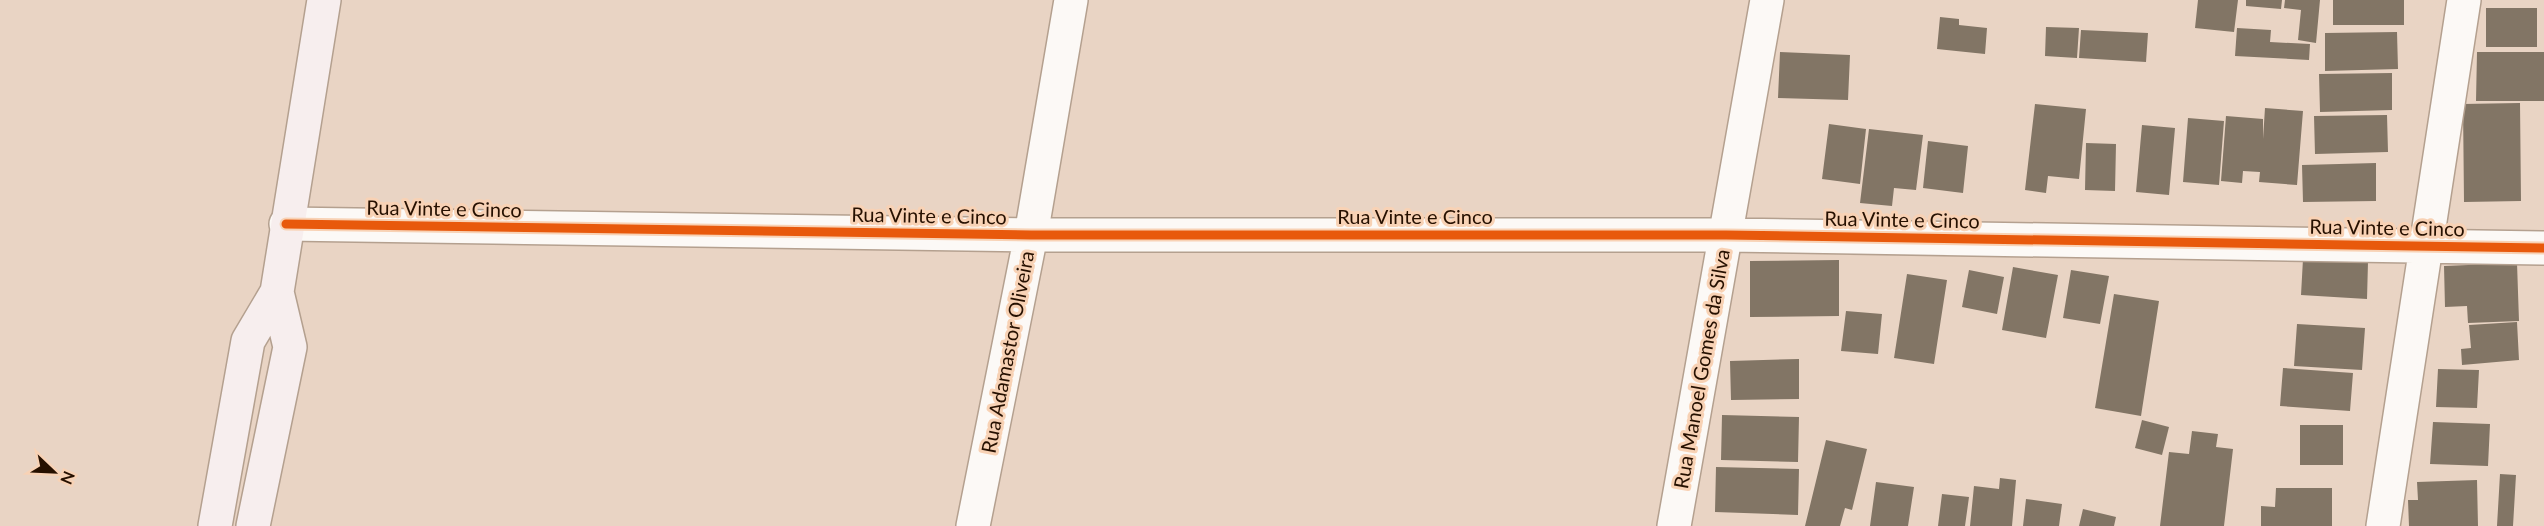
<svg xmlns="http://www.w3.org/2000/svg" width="2544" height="526" viewBox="0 0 2544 526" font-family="Lato,sans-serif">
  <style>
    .building { fill: #827565 }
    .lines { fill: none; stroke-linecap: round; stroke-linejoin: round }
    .street-casing { stroke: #b4a08f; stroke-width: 36 }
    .secondary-casing { stroke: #b4a08f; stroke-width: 36 }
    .street { stroke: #fcf9f6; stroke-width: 33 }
    .secondary { stroke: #f7eeee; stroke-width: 33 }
    .cycleway-casing { stroke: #f8d2b5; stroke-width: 13 }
    .cycleway { stroke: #e8590c; stroke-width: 9 }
    .labels { text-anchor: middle; stroke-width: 6; stroke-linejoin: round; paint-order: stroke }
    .street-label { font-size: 20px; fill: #261000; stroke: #f8d2b5 }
  </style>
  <rect width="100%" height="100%" fill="#e9d4c4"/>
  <path class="building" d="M2198,0H2238L2234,32L2195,28Z
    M2246,0H2282L2281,9L2246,6Z
    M2285,0H2320L2316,43L2298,40L2301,10L2284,8Z
    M2333,0H2404V25H2333Z
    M2486,8H2537V47H2486Z
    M1940,17L1959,19V25L1987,28L1985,54L1937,49Z
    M2046,27L2079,28L2077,58L2045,56Z
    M2237,28L2271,30L2270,42L2310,44L2309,60L2235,56Z
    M2081,30L2148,33L2146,62L2079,58Z
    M2397,32L2398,69L2325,71V33Z
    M1780,52L1850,55L1848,100L1778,98Z
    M2477,52H2544V101H2476Z
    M2392,73V110L2320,112L2319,74Z
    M2520,103L2521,201L2464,202L2463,104Z
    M2035,104L2086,109L2079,179L2048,176L2046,193L2025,190Z
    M2265,108L2303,111L2297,185L2259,182L2260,172L2243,171L2242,183L2221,181L2226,116L2263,119V139Z
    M2387,115L2388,152L2315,154L2314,116Z
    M2188,118L2224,121L2219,185L2183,182Z
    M1829,124L1866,129L1860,184L1822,179Z
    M2142,125L2175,128L2169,195L2136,192Z
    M1869,129L1923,135L1916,190L1894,188L1892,206L1860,203Z
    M1928,141L1968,146L1963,193L1923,188Z
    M2086,143L2116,144L2115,191L2085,190Z
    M2376,163V201L2303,202L2302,165Z
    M2303,259L2368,262L2367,299L2301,295Z
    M1839,260V316L1750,317V261Z
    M2517,263L2519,321L2468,323L2467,306L2445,307L2444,266Z
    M2013,267L2058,275L2046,338L2002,330Z
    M1969,270L2004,277L1997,314L1962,307Z
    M2071,270L2109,276L2100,324L2063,318Z
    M1907,274L1947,280L1934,364L1894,358Z
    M2114,294L2159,301L2141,416L2095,408Z
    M1846,311L1882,314L1878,354L1841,351Z
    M2517,322L2519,360L2462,365L2461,349L2471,348L2469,325Z
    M2297,324L2365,328L2362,370L2294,366Z
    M1799,359V399L1731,400L1730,361Z
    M2283,368L2353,373L2350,411L2280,406Z
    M2438,369L2479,370L2477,408L2436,407Z
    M1722,415L1799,417L1798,462L1721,460Z
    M2142,420L2169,427L2162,455L2135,448Z
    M2433,422L2490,424L2488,466L2430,464Z
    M2300,425H2343V465H2300Z
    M2192,431L2218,434L2216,447L2233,449L2224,526H2160L2169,452L2189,454Z
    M1826,440L1867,449L1852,510L1845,508L1840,526H1805Z
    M1716,467L1799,469L1798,515L1715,512Z
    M2500,474L2516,475L2513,526H2497Z
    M2000,478L2016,480L2012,526H1970L1974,486L1999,489Z
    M2477,480L2478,526H2409L2408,500H2418L2417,482Z
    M1876,482L1914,487L1908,526H1870Z
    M2276,488H2332V526H2261V506L2275,507Z
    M1942,494L1969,497L1965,526H1938Z
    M2026,499L2062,504L2059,526H2023Z
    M2083,509L2116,517L2114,526H2079Z"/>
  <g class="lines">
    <g class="street-casing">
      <path id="street" d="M286,224L1031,235H1726L2544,248
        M973,526L1031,235L1071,0
        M1674,526L1767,0
        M2383,526L2464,0"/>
    </g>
    <g class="secondary-casing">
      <path id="secondary" d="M215,526L248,341L277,292
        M253,526L290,347L277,292L324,0"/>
    </g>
    <use href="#street" class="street"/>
    <use href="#secondary" class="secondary"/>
    <g class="cycleway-casing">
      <path id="cycleway" d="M286,224L1031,235H1726L2544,248"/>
    </g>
    <use href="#cycleway" class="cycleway"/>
  </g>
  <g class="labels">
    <g class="street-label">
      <text transform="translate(444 209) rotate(1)" y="7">Rua Vinte e Cinco</text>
      <text transform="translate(929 216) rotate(1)" y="7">Rua Vinte e Cinco</text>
      <text x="1415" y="224">Rua Vinte e Cinco</text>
      <text transform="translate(1902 220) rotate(1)" y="7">Rua Vinte e Cinco</text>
      <text transform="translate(2387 228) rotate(1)" y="7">Rua Vinte e Cinco</text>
      <text transform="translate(1008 352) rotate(-79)" y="7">Rua Adamastor Oliveira</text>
      <text transform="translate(1702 369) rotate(-80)" y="7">Rua Manoel Gomes da Silva</text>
    </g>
  </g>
  <g transform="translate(54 472) rotate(113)" stroke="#f8d2b5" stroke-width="4.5" paint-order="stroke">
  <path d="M0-4.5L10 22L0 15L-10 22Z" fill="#261000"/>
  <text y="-9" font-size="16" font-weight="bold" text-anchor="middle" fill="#261000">N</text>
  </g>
</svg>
